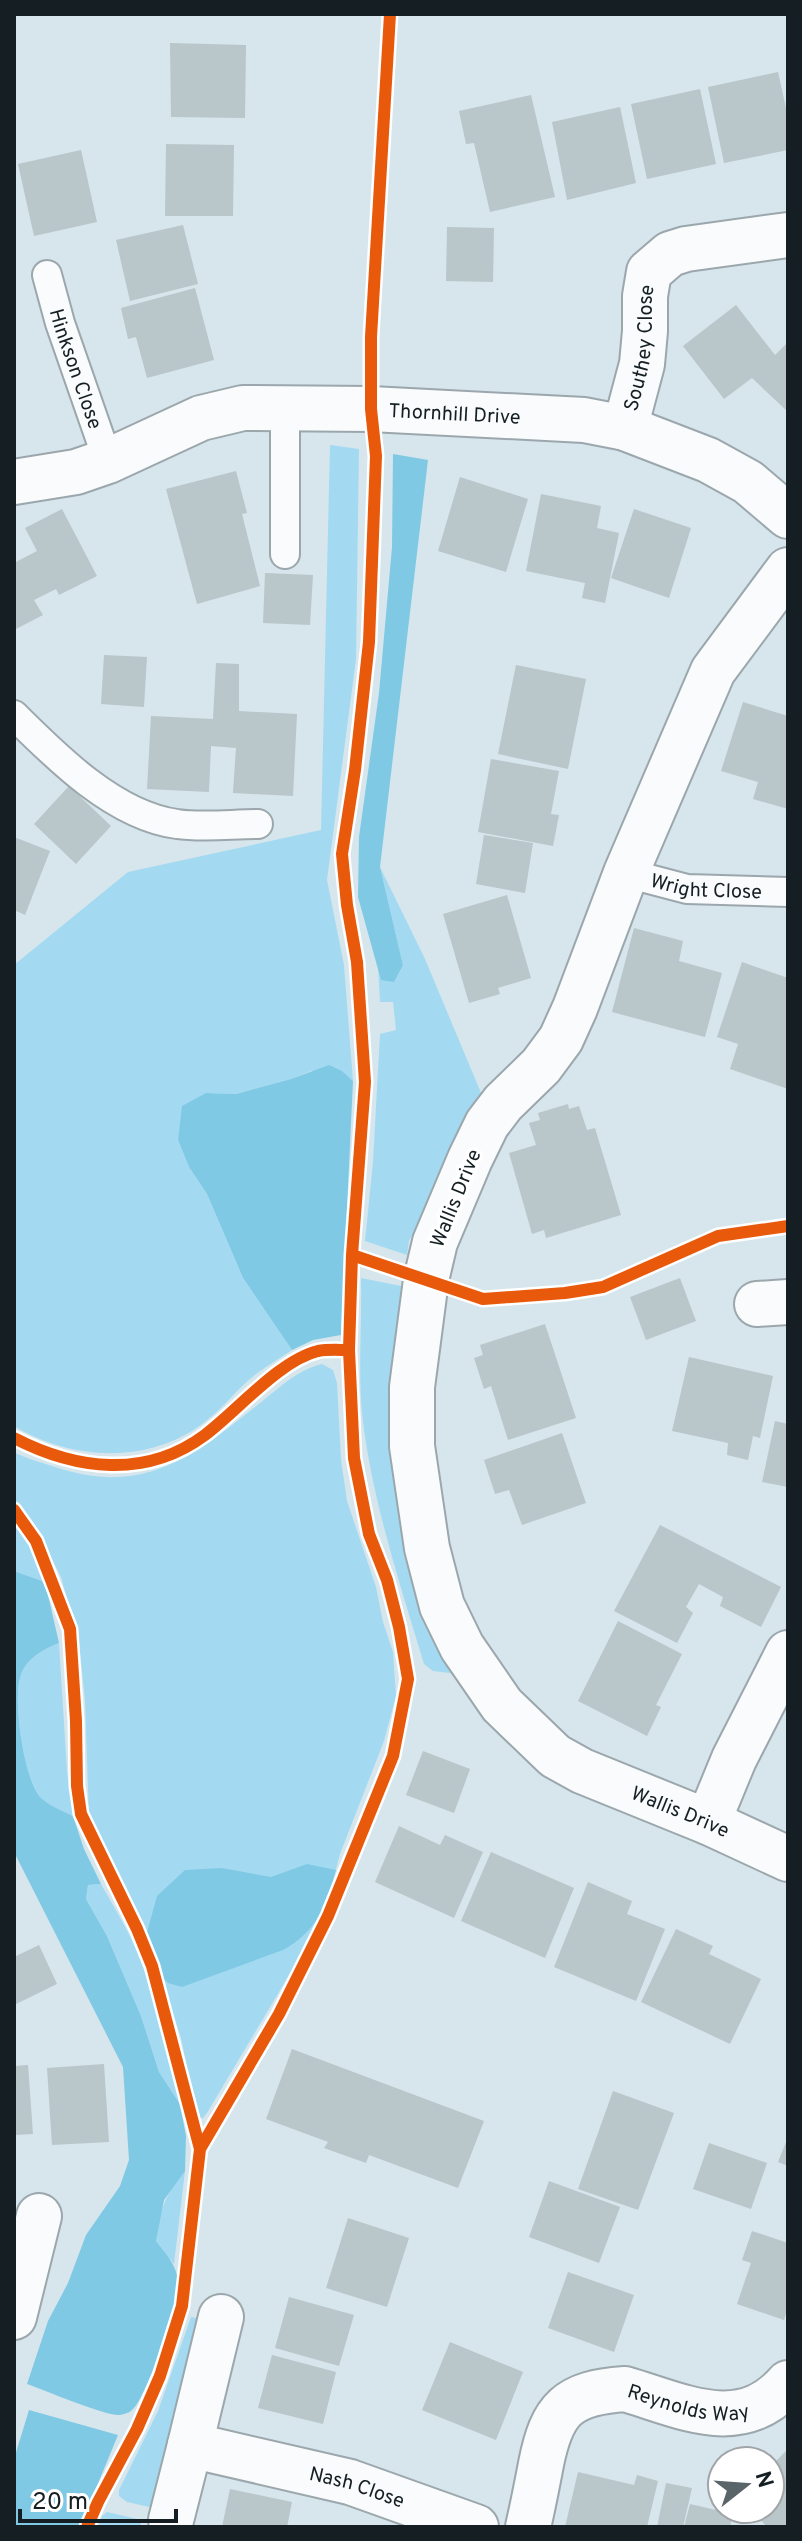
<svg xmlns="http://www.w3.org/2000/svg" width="802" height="2541" viewBox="0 0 802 2541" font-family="Overpass,sans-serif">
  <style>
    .green { fill: #a3daf1 }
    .forest { fill: #7fc9e5 }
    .building { fill: #b9c6ca }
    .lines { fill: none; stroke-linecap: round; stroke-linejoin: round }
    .service-casing { stroke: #9ba7ac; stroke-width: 32 }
    .minor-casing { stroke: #9ba7ac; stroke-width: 48 }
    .service { stroke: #f9fbfc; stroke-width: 28 }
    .minor { stroke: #f9fbfc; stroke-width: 44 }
    .cycleway-casing { stroke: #fff; stroke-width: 17 }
    .cycleway { stroke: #e8590c; stroke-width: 12 }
    .labels { text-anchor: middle; stroke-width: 7; stroke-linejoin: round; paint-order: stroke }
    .street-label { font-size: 20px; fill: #151f23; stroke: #fff }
  </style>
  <rect width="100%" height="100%" fill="#d6e6ec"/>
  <path class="green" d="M330,445L359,449L356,659L327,880L344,965L353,1081L342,1071H311L291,1079L236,1094L206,1093L178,1140L189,1167L207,1194L243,1278L292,1350C280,1358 267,1366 256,1374C238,1388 224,1407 206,1421C151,1465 72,1461 14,1426V965L128,872L321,830Z
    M380,867L425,959L484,1100L409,1241L407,1255L365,1241L373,1162L380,1034L396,1030L393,1002H380L378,965L381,980L403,965Z
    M361,1278L406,1287L458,1674L433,1671L424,1664C399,1581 372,1500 362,1414C358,1370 362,1323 361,1278Z
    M322,1364L333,1370L337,1383L341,1460L347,1501L376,1587L383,1622L393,1652L396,1696L384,1741L340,1854L329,1896L298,1960L207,2113L203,2118H197L181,2038L153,1950L122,1892L89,1819L85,1700L79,1643L61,1577L40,1536L14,1499V1452C26,1459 41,1462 55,1467C142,1496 190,1459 255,1407C276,1391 296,1370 322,1364Z
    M14,1524L25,1537L45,1582L14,1571Z
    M59,1643L67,1771L73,1816C63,1811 50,1806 41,1798C24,1781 13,1701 20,1678C25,1659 42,1650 59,1643Z
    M101,1884C111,1902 122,1920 131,1938C155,1991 167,2049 180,2104L159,2072L141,2016L107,1936L86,1899L88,1885Z
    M185,2171L174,2264L156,2241C159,2212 166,2192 185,2171Z
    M191,2317L200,2319L182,2382L154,2508L127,2502L119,2496V2490L158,2411Z
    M107,2512L142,2520L140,2527H98L102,2516Z"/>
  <path class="forest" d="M393,454L428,460L380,867L403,965L394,982L381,980L358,897L359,837L379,693L392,547Z
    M329,1065L342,1071L353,1081L341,1335L313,1340L292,1350L243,1278L207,1194L189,1167L178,1140L182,1106L206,1093L236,1094L291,1079Z
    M14,1571L45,1582L59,1643C42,1650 25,1659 20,1678C13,1701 24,1781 41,1798C50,1806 63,1811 73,1816L84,1849L101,1884L88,1885L86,1899L107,1936L141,2016L159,2072L180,2104L186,2136L185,2171L164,2200L156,2241C166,2254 178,2266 178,2284C179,2301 146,2400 132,2410C129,2413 124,2414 120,2415C108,2417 44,2390 27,2384L48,2321L68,2283L86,2235L120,2186L129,2160L123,2067L14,1852Z
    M307,1864L336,1870C326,1907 317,1931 283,1950L182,1987L168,1983L161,1976L146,1936L157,1896L185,1870L222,1868L271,1877Z
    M29,2410L118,2435L80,2527H14V2459Z"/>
  <path class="building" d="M170,43L246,45L245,118L171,117Z
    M778,72L788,117V150L724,163L708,87Z
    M700,89L716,164L647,179L631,104Z
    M531,95L555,197L490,212L474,143L466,144L459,111Z
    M620,107L636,183L567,200L552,122Z
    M166,144L234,145L233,216H165Z
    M81,150L97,222L34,236L18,164Z
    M183,225L198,284L130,301L116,240Z
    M447,227L494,228L493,282L446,281Z
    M195,288L214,360L147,378L136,337L128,339L121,308Z
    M736,305L775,355L788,342V412L752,378L724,399L683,346Z
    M236,471L247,513L242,514L260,586L197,604L166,489Z
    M460,477L528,499L506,572L438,551Z
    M541,494L601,506L597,528L619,533L605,603L582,598L585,583L526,571Z
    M62,509L97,576L59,595L56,589L34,600L43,615L14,630V563L37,551L25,528Z
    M634,509L691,528L669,598L611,578Z
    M265,573L313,575L310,625L263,623Z
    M104,655L147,657L144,707L101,704Z
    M216,663L239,664V711L297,714L293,796L233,793L236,748L211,746L209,792L147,789L151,716L213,719Z
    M516,665L586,679L568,769L498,754Z
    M743,702L788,716V809L753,799L758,782L721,771Z
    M491,759L559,771L551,814L559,815L553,846L478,832Z
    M69,786L111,826L76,864L34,824Z
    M484,835L533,843L525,893L476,884Z
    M14,837L50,851L25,915L14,910Z
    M507,895L531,978L498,988L500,994L469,1003L443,914Z
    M634,928L683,941L679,961L722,973L705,1037L612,1012Z
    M742,962L788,978V1089L730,1069L738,1044L717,1037Z
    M568,1104L569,1109L579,1106L587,1130L595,1128L621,1215L546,1238L544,1230L532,1234L509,1153L536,1145L529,1123L540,1120L538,1113Z
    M680,1278L696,1321L646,1340L630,1297Z
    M545,1324L576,1418L508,1440L491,1386L484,1389L474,1358L483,1355L480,1345Z
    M689,1357L773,1376L760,1438L753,1436L748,1460L727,1455L728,1443L672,1431Z
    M775,1421L788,1424V1487L762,1482Z
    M562,1433L586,1503L522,1525L509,1490L495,1494L484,1460Z
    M660,1525L781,1587L761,1627L720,1606L723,1597L699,1584L686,1607L693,1613L677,1643L614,1611Z
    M618,1621L682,1654L656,1705L661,1707L647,1736L578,1701Z
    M423,1751L470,1769L454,1813L406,1795Z
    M399,1826L440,1845L445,1835L483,1852L454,1918L375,1882Z
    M491,1852L574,1888L545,1958L461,1921Z
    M588,1882L632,1901L627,1914L665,1929L636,2001L554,1967Z
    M676,1929L713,1946L709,1954L761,1979L730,2044L641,2002Z
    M39,1945L57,1984L14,2005V1957Z
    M292,2049L484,2121L458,2188L369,2155L366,2163L324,2148L328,2142L266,2119Z
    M104,2064L109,2142L52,2145L47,2068Z
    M28,2065L33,2134L14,2135V2066Z
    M613,2091L674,2113L638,2210L578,2189Z
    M788,2137V2166L778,2162Z
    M709,2143L767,2163L751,2209L693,2189Z
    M549,2181L620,2207L599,2263L529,2237Z
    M348,2218L409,2238L387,2307L326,2288Z
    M752,2231L788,2243V2307L784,2320L737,2304L751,2263L742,2260Z
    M568,2272L634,2295L614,2352L548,2328Z
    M289,2297L354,2315L339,2366L275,2348Z
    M450,2342L523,2372L496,2440L422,2410Z
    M272,2355L336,2372L323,2424L258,2408Z
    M788,2449V2527H767L751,2509H770V2467Z
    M578,2472L634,2485L637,2475L658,2481L647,2527H565Z
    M666,2483L692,2488L683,2527H657Z
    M230,2489L292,2502L287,2527H222Z
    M690,2504L733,2514L730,2527H684Z"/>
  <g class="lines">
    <g class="service-casing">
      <g id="service">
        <path id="s1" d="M47,275L60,323L108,461"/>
        <path d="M285,554V407"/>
        <path d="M14,715C56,757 115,816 177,824C203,828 232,824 258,824"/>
        <path id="s2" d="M626,873L687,889L788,892"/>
      </g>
    </g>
    <g class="minor-casing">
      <g id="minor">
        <path id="s3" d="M625,428L642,364L645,331V296L649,272L670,254L686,249L788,235"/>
        <path id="s4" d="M14,482L76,472L108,461L201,418L243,408L371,409L584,420L625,428L708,460L748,482L788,516"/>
        <path id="s5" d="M788,570L713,671L626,873L575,1008L561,1039L541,1066L503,1103L487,1124L470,1159L435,1242L426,1280L412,1387V1446L427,1548L442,1606L462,1647L502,1705L555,1756L582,1771L708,1822L788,1859"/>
        <path d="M757,1304L788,1302"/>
        <path d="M708,1822L734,1759L788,1653"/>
        <path d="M14,2317L39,2216"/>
        <path id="s6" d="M221,2317L190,2445L350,2482L476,2527"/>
        <path d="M171,2520L190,2445"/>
        <path id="s7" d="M528,2527C533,2506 537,2485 541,2464C552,2409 567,2393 625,2389C683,2406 741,2437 788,2383"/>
      </g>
    </g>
    <use href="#service" class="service"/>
    <use href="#minor" class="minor"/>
    <g class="cycleway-casing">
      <path id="cycleway" d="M352,1255L483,1299L565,1293L603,1287L718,1236L788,1226
        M14,1438C76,1470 146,1479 205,1435C237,1411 280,1360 318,1351C328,1349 339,1350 349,1350
        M14,1510L36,1541L70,1629L76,1721L77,1786L81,1814L137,1929L152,1966L200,2149
        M87,2527L98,2502L137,2429L160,2376L182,2306L200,2149L279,2014L328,1916L393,1756L408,1679L399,1627L387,1580L369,1534L354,1458L349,1350L352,1255L365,1082L357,962L347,905L342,854L355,770L369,642L376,456L371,409V337L390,14"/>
    </g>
    <use href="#cycleway" class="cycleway"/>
  </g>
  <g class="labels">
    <g class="street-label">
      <text dy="7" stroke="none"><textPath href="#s3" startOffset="82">Southey Close</textPath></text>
      <text dy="7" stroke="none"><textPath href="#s1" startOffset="98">Hinkson Close</textPath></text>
      <text dy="7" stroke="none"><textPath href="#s4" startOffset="454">Thornhill Drive</textPath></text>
      <text dy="7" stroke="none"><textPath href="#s2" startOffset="82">Wright Close</textPath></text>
      <text transform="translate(455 1198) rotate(-68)" y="7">Wallis Drive</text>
      <text dy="7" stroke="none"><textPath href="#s5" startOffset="1462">Wallis Drive</textPath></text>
      <text dy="7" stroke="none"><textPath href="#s7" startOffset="256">Reynolds Way</textPath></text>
      <text dy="7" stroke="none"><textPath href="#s6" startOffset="304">Nash Close</textPath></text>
    </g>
  </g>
  <rect width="802" height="2541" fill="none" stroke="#151f23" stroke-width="32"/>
  <g transform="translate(746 2485) rotate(73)"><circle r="38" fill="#ffffff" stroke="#a1a5a7" stroke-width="2"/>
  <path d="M0-6L14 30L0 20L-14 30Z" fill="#596569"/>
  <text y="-12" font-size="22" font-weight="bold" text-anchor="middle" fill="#151f23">N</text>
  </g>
  <path d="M20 2509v12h156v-12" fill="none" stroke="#151f23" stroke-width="4"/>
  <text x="32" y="2509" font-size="24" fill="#151f23" stroke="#ffffff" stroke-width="6" paint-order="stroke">20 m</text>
</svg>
